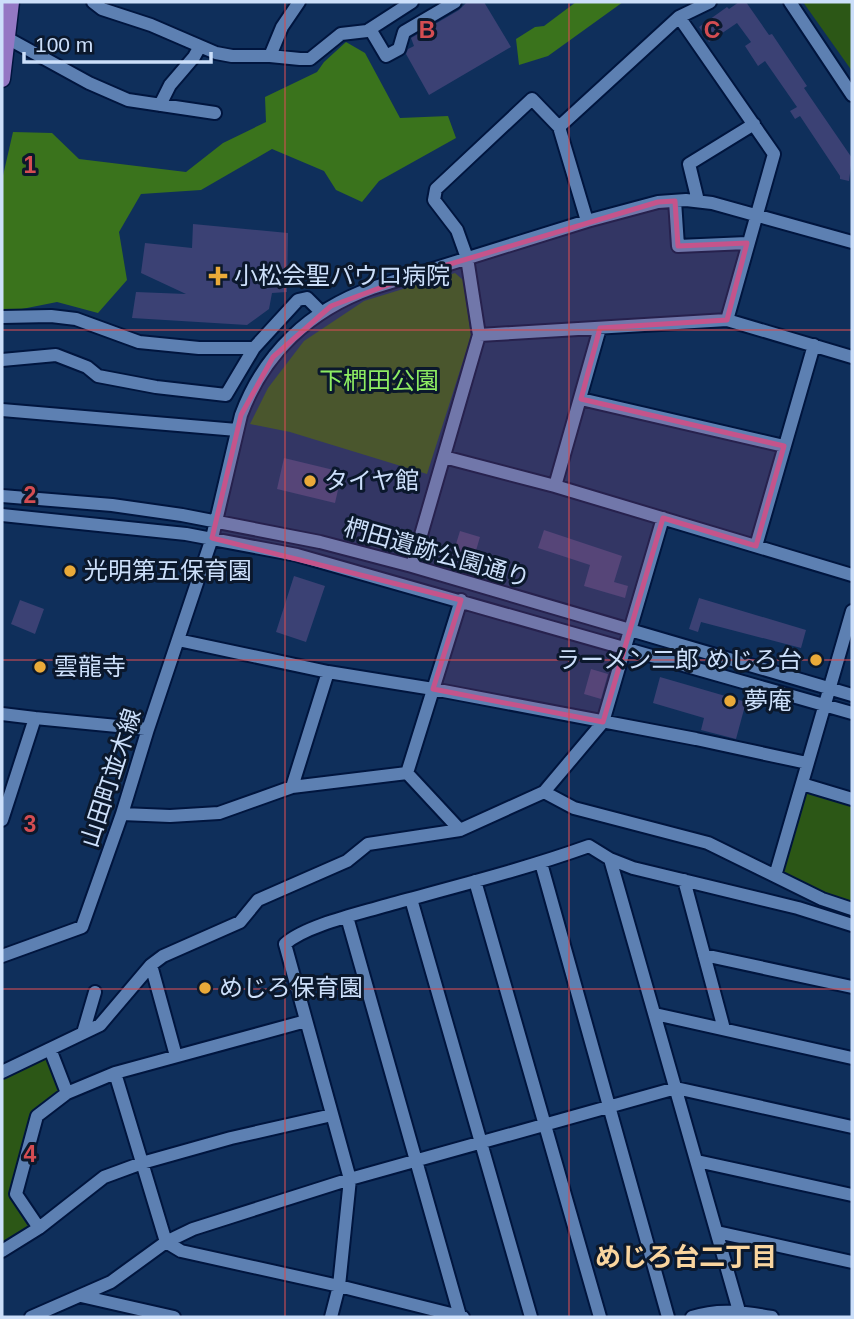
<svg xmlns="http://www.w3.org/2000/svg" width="854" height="1319" viewBox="0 0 854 1319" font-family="Arial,'Noto Sans JP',sans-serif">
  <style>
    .green { fill: #2c5716 }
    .forest { fill: #3a731c }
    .building { fill: #3b4174 }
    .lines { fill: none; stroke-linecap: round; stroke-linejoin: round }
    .minor-casing { stroke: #00153e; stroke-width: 16 }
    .major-casing { stroke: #00153e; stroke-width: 19 }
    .minor { stroke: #5d80b2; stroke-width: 12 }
    .major { stroke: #9478c4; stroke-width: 16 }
    .marked { fill: #c5548b; fill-opacity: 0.2; stroke: #c5548b; stroke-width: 5; stroke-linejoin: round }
    .grid { fill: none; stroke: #d44d52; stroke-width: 2; stroke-opacity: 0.55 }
    .poi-dot { fill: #eaaa39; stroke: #0b182c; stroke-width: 2.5 }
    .labels { text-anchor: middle; stroke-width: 6; stroke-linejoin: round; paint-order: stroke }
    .poi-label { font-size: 24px; fill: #ccdffa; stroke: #0b182c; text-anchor: start }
    .park-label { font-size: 24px; fill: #8dec62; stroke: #0b182c }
    .street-label { font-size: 24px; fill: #ccdffa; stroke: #0b182c }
    .neighbourhood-label { font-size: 26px; font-weight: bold; fill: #f9d59f; stroke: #0b182c }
    .grid-label { font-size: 23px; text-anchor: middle; font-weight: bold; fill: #d44d52; stroke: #0b182c; stroke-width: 6; stroke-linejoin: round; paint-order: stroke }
  </style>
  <rect width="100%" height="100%" fill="#0f2f5b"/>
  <path class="green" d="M803,2H852V71Z
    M455,273L463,280L471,336L427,474L290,432L250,424L268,388L304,341L364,301Z
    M802,784L852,799V909L775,876Z
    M48,1055L62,1093L32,1114L9,1196L28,1226L2,1242V1080Z"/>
  <path class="forest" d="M576,2H623L548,56L519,65L516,39L535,27L544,26Z
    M346,42L365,53L400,118L448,116L456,138L379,181L362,202L336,190L324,171L272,149L201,190L141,194L119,232L127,280L98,313L57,302L2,313V180L13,132L52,133L79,159L186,172L223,143L266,122L265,97L317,72L324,62Z"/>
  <path class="building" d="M467,2H484L511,47L429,95L406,54L408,49L414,46L411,38L459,10Z
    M739,2H746L769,35L772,34L807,86L804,88L852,158L849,181L840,179V176L800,116L795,119L790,111L797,107L765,61L758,66L745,46L751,42L737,23L709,42L699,27L727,7L729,9Z
    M193,224L288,233L287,292L272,293L269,309L247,325L132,318L136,292L186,294L141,273L145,243L192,248Z
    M284,458L342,472L335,503L277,489Z
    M544,530L622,556L614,582L628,586L625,598L584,586L590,565L538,548Z
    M460,531L480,537L472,564L452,557Z
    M294,576L325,586L306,642L276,632Z
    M699,598L806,630L801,648L701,622L698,632L689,629Z
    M20,600L44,609L35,634L11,624Z
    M591,669L608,674L601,699L584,694Z
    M660,677L746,702L736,739L701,730L704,718L653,703Z"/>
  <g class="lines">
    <g class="minor-casing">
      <path id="minor" d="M93,2L102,9L151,25L216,53L232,56H270L300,59H310L341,34L367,31L412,2
        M790,2L852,95
        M679,17L774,154L727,320
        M370,29L386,56L399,49L404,32L455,2
        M7,38L89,83L128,100L215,113
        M270,56L282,27L299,2
        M160,105L170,85L194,57L199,48
        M675,201L678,246L747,243
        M698,201L689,164L754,124
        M587,221L559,127L679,17L710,2
        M2,317L51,316L76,319L139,342L199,348H254L298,300L307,298L321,312
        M479,335L727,320L852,357
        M2,360L56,355L87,367L98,376L156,387L226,395L254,348
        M581,399L784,446
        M2,410L237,430
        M444,457L555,486L852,575
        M555,486L600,328
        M2,496L112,505L182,515L320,542L412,566L852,695
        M2,515L186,534L297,555L852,713
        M756,546L814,345
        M412,566L479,335L467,258L457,230L434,200L436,189L532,99L559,127
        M178,640L328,672L433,689L696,739L807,763
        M2,714L35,718
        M407,773L460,830
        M802,784L852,799
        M292,787L328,672
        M544,792L574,808L708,843L822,899L852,909
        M122,814L170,816L219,813L292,787L407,773L461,600
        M2,820L35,718L148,729
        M610,859L739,1311
        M541,863L668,1317
        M775,876L852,611
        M684,880L724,1029
        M475,881L600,1317
        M411,899L531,1317
        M347,917L460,1316
        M704,955L852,987
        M2,956L82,927L122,814L148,729L212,538L241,415C264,353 310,310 372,288L587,221L658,202L686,200L712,203L852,242
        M151,965L176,1056
        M655,1014L852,1058
        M83,1033L95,992
        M50,1049L67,1093
        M2,1072L100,1025L151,965L163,956L240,922L258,900L347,861L368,844L460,830L544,792L603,722L663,518
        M115,1073L166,1242L181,1251L339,1286L463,1317
        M697,1161L852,1195
        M39,1228L16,1194L37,1116L67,1093L115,1073L306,1021
        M717,1232L852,1262
        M2,1251L39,1228L104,1177L142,1163L231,1138L332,1115
        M81,1296L174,1317
        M31,1317L111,1282L166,1242L193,1229L350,1179L676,1088L852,1127
        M331,1317L339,1286L350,1179L285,944C305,926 357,914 384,906C453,887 522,870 589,846L610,859L633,868L798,908L852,925
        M692,1317C719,1308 744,1312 772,1317"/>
    </g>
    <g class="major-casing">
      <path id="major" d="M2,79L11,2"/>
    </g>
    <use href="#minor" class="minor"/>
    <use href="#major" class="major"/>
  </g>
  <path class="marked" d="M675,201L678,246L747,243L727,320L600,328L581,399L784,446L756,546L663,518L603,722L433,689L461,600L212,538L241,415L273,357L331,306L420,273L658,202Z"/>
  <path class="grid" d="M285,2V1317M569,2V1317M2,330H852M2,660H852M2,989H852"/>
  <g class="poi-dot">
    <path d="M214.5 265.5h7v7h7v7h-7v7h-7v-7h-7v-7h7z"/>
    <circle cx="310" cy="481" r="7"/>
    <circle cx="70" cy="571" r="7"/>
    <circle cx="816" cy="660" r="7"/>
    <circle cx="40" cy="667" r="7"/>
    <circle cx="730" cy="701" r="7"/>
    <circle cx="205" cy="988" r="7"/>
  </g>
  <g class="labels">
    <g class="poi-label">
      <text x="234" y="284">小松会聖パウロ病院</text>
      <text x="324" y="489">タイヤ館</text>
      <text x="84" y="579">光明第五保育園</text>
      <text x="802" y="668" text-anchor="end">ラーメン二郎 めじろ台</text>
      <text x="54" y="675">雲龍寺</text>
      <text x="744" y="709">夢庵</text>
      <text x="219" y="996">めじろ保育園</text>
    </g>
    <g class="park-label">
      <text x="379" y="389">下椚田公園</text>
    </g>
    <g class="street-label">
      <text transform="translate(437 553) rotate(16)" y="8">椚田遺跡公園通り</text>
      <text transform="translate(111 778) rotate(-72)" y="8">山田町並木線</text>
    </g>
    <g class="neighbourhood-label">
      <text x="686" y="1266">めじろ台二丁目</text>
    </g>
  </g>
  <g class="grid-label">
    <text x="427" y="38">B</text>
    <text x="712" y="38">C</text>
    <text x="30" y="173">1</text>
    <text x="30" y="503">2</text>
    <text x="30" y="832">3</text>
    <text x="30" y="1162">4</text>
  </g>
  <rect width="854" height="1319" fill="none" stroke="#ccdffa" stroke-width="7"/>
  <path d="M24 52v10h187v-10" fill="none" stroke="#ccdffa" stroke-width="3.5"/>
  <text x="35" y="52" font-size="21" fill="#ccdffa" stroke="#0b182c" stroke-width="5" paint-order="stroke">100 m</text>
</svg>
